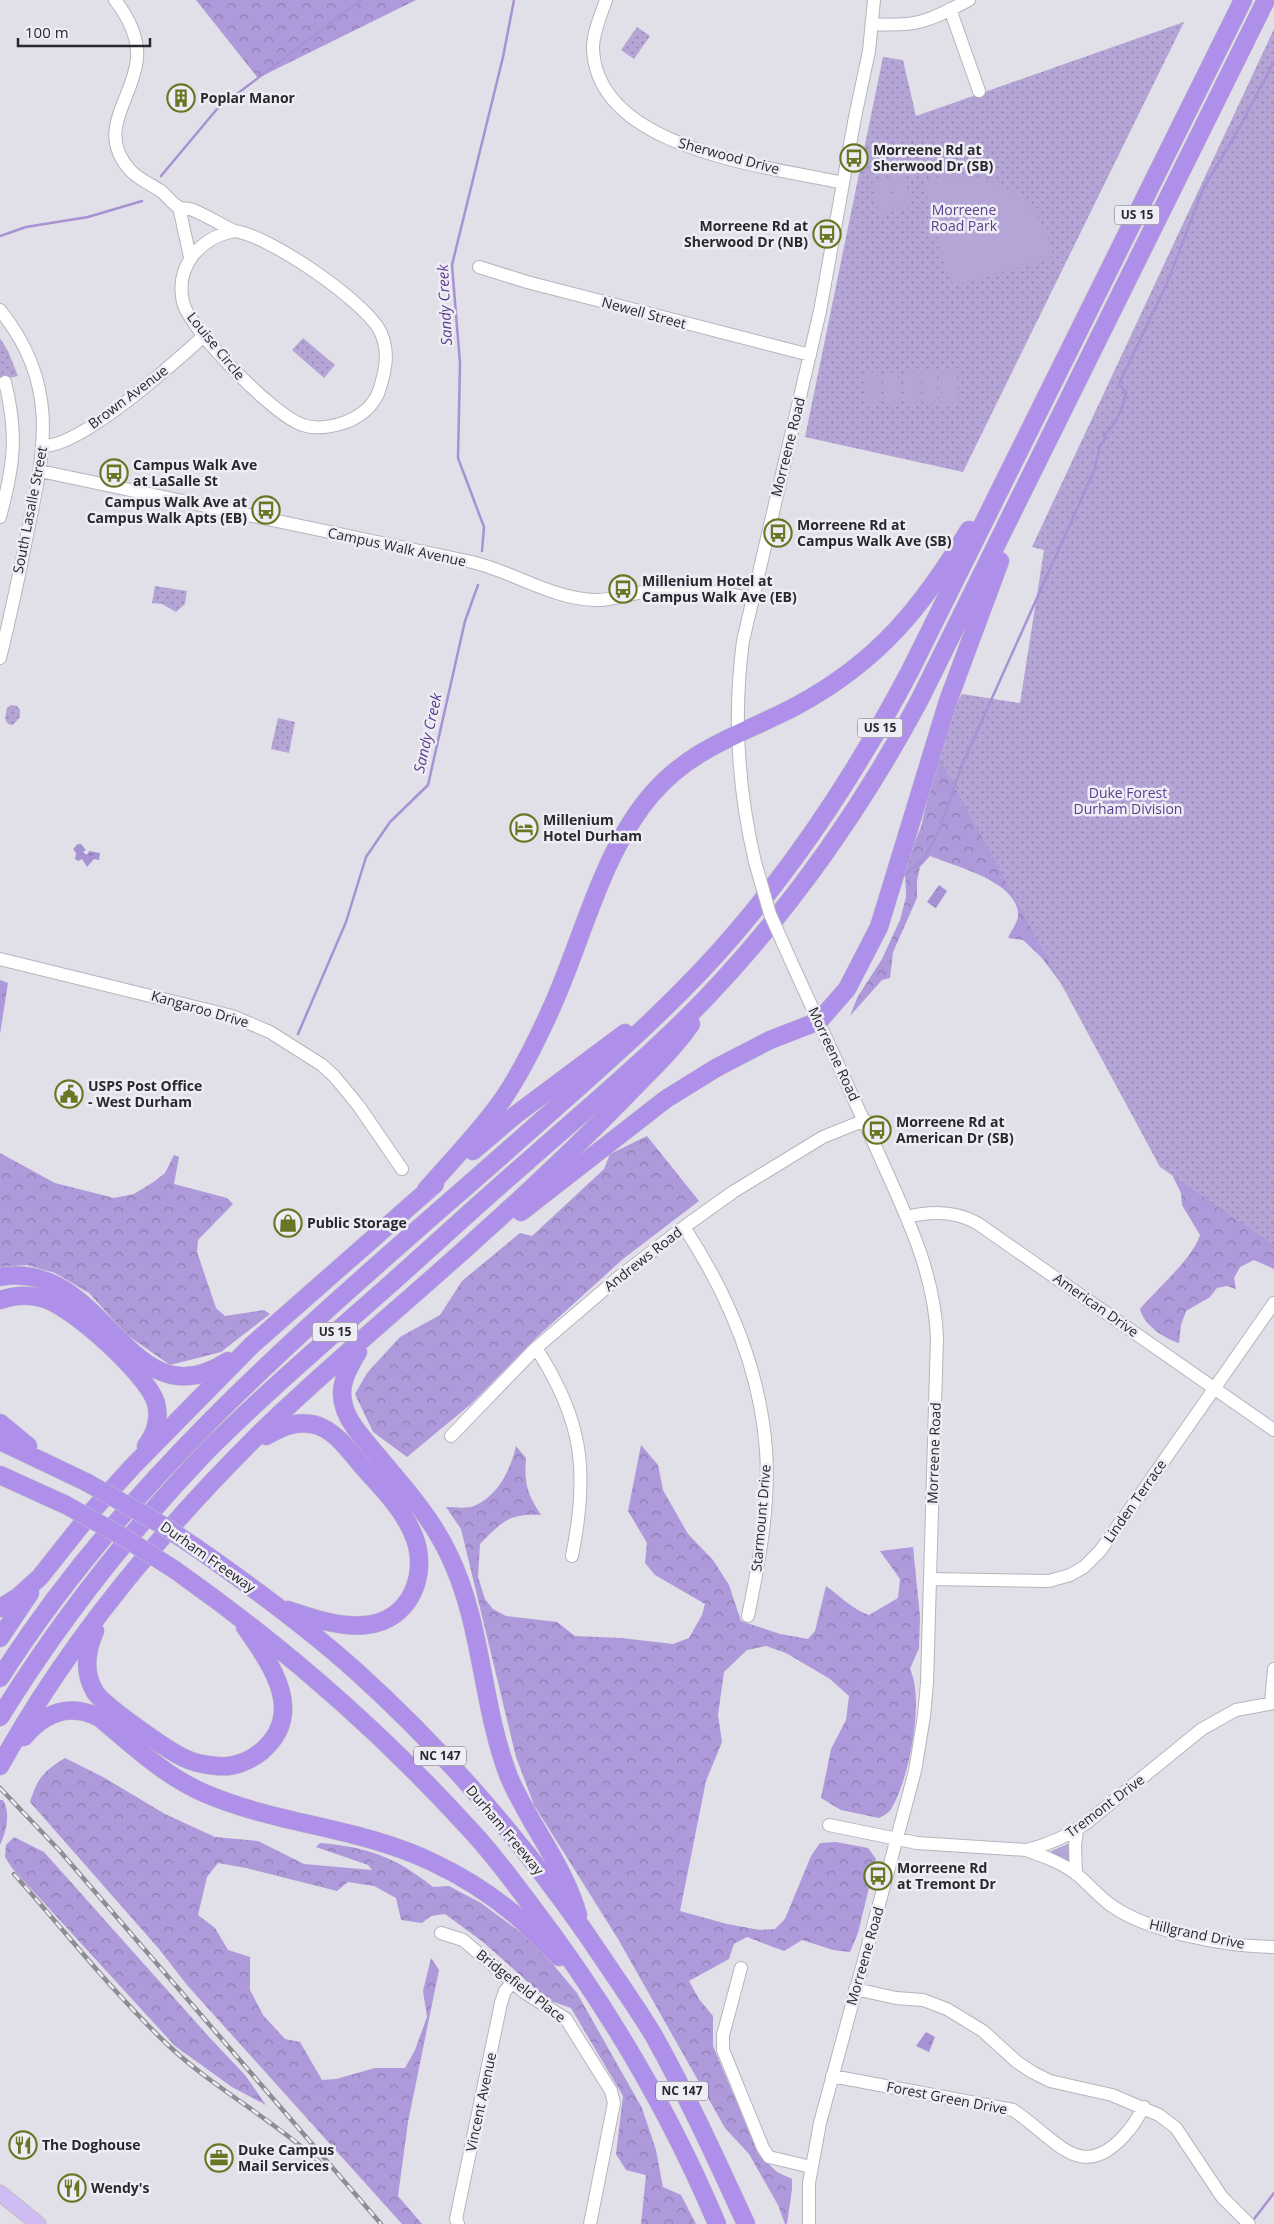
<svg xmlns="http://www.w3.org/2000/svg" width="1274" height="2224" viewBox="0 0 1274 2224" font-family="'Open Sans',sans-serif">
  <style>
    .grass { fill: url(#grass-tufts) }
    .forest { fill: url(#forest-crowns) }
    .park { fill: url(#park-dots) }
    .pitch { fill: #b4a5d6 }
    .water { fill: url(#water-ripples) }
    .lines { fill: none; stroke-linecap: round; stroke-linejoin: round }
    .stream { stroke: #a792d3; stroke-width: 2.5 }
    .minor-casing { stroke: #b6b4bd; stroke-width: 14 }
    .major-casing { stroke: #bfbec0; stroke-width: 17 }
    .highway-casing { stroke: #bfbec0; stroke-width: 19 }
    .minor { stroke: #fff; stroke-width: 12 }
    .major { stroke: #cebcf3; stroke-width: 15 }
    .highway { stroke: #ae90eb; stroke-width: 18 }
    .rail-casing { stroke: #8e8d93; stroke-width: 4.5 }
    .rail { stroke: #eeecf5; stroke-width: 2.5; stroke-dasharray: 8; stroke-linecap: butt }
    .minor-bridge-casing { stroke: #b6b4bd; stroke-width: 14; stroke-linecap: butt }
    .highway-bridge-casing { stroke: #bfbec0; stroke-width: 19; stroke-linecap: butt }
    .minor-bridge { stroke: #fff; stroke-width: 12 }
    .highway-bridge { stroke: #ae90eb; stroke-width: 18 }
    .labels { text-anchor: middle; stroke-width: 5; stroke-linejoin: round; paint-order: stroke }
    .shield { fill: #eeecf5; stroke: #646368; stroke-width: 1 }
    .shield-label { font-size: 12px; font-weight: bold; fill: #29282c }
    .poi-label { font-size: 14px; font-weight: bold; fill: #29282c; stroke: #eeecf5; text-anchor: start }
    .street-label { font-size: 14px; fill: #29282c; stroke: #eeecf5 }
    .park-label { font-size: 14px; fill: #5c3f8c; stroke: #eeecf5 }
    .water-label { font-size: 15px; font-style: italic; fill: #5c3f8d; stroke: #eeecf5 }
  </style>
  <defs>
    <pattern id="grass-tufts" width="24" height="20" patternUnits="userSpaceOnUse" patternTransform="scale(1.25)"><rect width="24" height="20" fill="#b4a5d6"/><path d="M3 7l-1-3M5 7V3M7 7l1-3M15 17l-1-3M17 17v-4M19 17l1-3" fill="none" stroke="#9286ae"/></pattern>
    <pattern id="forest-crowns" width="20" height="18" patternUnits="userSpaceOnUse" patternTransform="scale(1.25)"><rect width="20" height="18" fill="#ae99da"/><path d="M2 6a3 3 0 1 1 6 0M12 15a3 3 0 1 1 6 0" fill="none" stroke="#8e7db1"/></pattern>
    <pattern id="park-dots" width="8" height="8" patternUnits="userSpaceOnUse" patternTransform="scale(1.25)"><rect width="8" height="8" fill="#b4a5d6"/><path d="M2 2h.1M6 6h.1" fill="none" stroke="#9286ae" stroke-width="1.8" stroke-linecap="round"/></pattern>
    <pattern id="water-ripples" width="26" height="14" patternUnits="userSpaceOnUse" patternTransform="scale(1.25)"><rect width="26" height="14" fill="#a792d3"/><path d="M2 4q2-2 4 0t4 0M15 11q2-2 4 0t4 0" fill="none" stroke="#8877ab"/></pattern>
  </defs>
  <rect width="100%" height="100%" fill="#e1dfe8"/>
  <path class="grass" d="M1068,1844H1070L1071,1863L1051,1854V1851Z"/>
  <path class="forest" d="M196,0H416L258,78Z
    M948,728L1274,939V1269L1254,1260L1240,1267L1234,1278L1236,1289L1227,1286L1217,1288L1210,1297L1186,1311L1181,1325L1179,1343C1163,1338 1144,1325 1140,1309C1157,1289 1193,1258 1200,1235L1182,1205L1181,1193L1157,1144L1060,982L1042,958L1023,940L1008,938C1011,931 1017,923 1018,917C1021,882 954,866 930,856L920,867L917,881V898L893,952L890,978L882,980L850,1016L857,998L882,959L900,920L906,897L905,865L921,827L929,793Z
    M0,980L8,983L0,1034Z
    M647,1136L699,1201L623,1259L537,1337L471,1404L407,1457L373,1432L355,1394L367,1373L400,1337L440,1315L462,1281L520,1233L532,1236L604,1169L610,1154Z
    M0,1153L55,1183L114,1198L134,1194L155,1181L165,1173L174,1155L179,1157L174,1184L227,1198L233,1204L198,1240L197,1252L216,1308L225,1316L264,1310L270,1314L221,1352L170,1365L127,1335L89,1293L55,1273L27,1265L0,1267Z
    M641,1445L658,1465L663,1490L688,1534L713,1560L729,1585L741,1621L780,1634L808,1639L815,1631L826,1586C843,1598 849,1607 869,1615L898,1598L900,1579L880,1551L913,1547L920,1617L919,1648L910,1669C925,1700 909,1780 891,1809C889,1813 883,1816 879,1818L841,1810L821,1798L831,1749L846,1720L849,1696L830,1679L786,1653L766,1646L747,1650L724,1672L718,1715L722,1742L706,1781L680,1911L727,1924L760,1930L775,1929L785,1919L811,1856L820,1843L836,1842L868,1848L876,1859L858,1933L850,1952L833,1950L802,1940L784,1951L747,1937L734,1944L729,1959L689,1981L699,1999L713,2016V2046L759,2155L777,2172L792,2179V2189L787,2224H785L778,2205L749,2154L725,2128L618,1939L534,1805L516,1757L461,1529L446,1507C454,1507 467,1509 474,1506C498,1496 511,1469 516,1446L526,1458C524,1483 527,1494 541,1515C508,1513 502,1522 480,1544L478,1577L485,1599L493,1609L506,1616L557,1622L575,1636L621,1638L673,1644L689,1638L702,1615L705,1604L655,1575L645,1563L647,1543L628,1511Z
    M65,1758L103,1777L165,1814L215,1837L258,1841L304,1864L372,1870L368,1865L316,1847L320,1843C367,1847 396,1857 433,1887L449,1886L481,1903L535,1943L577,1993L642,2108L656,2150L663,2187L681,2195L696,2224H641L646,2175L626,2170L616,2154L623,2096L571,2008L548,2000L483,1942L445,1914L431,1916L422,1923L401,1920L396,1898L374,1886L348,1882L337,1891L246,1868L218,1863L207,1877L198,1915L215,1928L228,1950L250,1957V1990L263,2015L285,2039L300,2042L322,2080L336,2079L375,2068H405L415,2050L427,2017L423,1991L431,1958L439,1970L408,2122L398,2196L422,2224H402L187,1985L159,1949L30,1802C38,1777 43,1772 65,1758Z
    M0,1800H3C11,1814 6,1832 0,1845Z
    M14,1837L44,1852L210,2038L245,2075L266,2105L232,2087L175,2046L12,1868L5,1857L6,1845Z"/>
  <path class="park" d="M1184,22L963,472L805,437L883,57L903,60L916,116Z
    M637,27L650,36L634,59L621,50Z
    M1274,29V1245L1160,1167L936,752L949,713L962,694L1020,703L1044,550L1032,547Z
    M0,338L8,351L18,376L0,380Z
    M303,338L335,365L324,378L292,350Z
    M155,586L187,591L185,604L176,612L162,604L152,603Z
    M11,705L17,706L20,710V717L13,725L8,724L5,719L7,708Z
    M278,718L295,722L289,753L271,749Z"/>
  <path class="pitch" d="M904,175L911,207L897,210L890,178Z
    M952,176C961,177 970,176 979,178C1018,186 1048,218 1053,257L967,283L953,284L946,271L923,180Z
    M888,178L895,211L879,214L872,182Z
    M942,371H957L958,403L942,404Z
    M879,372L880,404L865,405L864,373Z
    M903,372H918L919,404H904Z
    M922,372H937L938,403L923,404Z
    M883,373H898L899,404L884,405Z"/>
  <path class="water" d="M78,844H81L86,850L83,852L85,854H88L89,851L100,853L99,860L94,859L87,867L82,859L78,861L75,859L76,853L73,849Z
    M939,885L947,891L936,908L927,902Z
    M926,2032L935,2037L929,2052L916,2046Z"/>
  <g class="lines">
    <path class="stream" d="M161,176L217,109L361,0
      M0,236L26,227L88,217L142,201
      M482,551L484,527L458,458L460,363L452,265L503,57L514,0
      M902,877L922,861L938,833L962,765L1094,471L1100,446L1105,439L1104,435C1117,423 1123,409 1126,392L1119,384L1168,281L1203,189L1236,134L1274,62
      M298,1034L346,922L366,857L390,822L428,785L465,621L478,585
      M1254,2219L1274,2193"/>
    <g class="minor-casing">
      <path id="minor" d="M115,0C128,17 139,37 137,59C133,100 95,131 130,170C139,180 151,184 161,191C167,196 172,203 178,207C182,209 188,208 193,210C207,216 220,224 234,231
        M606,0C601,15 593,32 593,48C596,150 768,166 843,183
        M950,9L979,91
        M872,24C919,27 928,21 969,0
        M179,207L190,257
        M234,231C267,234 367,302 381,333C389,352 386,368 380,388C375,406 358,419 340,424C329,427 314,429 303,425C275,417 189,329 183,302C175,266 200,238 234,231Z
        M479,267L527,282L810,355
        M0,310C60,385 45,449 27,535C19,576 10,618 0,658
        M44,446C82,446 174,363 205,335
        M40,471L472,562C514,572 552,599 596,600C611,601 637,592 653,590C686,586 720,591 752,599
        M0,517C14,465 18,435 5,382
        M755,862C738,789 733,715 743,641L820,311L855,117L869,51L874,0
        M0,959L232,1016L270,1032L322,1065L334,1076L358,1105L402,1169
        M790,959C819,1022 848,1086 877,1150C904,1212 934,1268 937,1337L927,1683L924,1716L915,1771L820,2123L809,2183V2224
        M907,1217C931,1211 955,1211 977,1223L1274,1430
        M684,1227C728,1294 760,1369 766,1450C770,1504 759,1563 748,1616
        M536,1348C583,1420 589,1472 572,1556
        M451,1436L536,1348L619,1277L684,1227L733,1192L823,1137L865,1120
        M930,1579L1049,1581L1070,1575L1084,1567L1100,1551L1140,1495L1274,1303
        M1271,1703L1274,1669
        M829,1825L917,1843L1026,1850C1048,1845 1066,1837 1085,1824L1202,1729L1236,1710L1274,1703
        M1026,1850C1043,1856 1060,1862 1075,1873C1088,1883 1098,1896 1112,1906C1149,1932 1229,1947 1274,1947
        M1076,1874L1075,1846L1077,1829
        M441,1933L463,1940L524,1992L566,2019L611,2091L614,2103L590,2224
        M741,1968L723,2035V2050L763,2148L769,2157L811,2167
        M855,1989L896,1998L923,2000L947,2009L983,2031L1017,2062L1032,2072L1050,2081L1112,2095L1159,2115L1176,2128L1222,2197L1249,2224
        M832,2076L1013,2110C1056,2138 1082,2188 1129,2130C1135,2123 1139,2115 1144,2107
        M458,2224L456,2219L501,2003L505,1991L513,1982"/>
    </g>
    <g class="major-casing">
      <path id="major" d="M0,2193L38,2224"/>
    </g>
    <g class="highway-casing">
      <path id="highway" d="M473,1151L514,1116L625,1033
        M426,1190C452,1160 480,1132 503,1099C522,1071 537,1040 551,1009C583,939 601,853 652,794C693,746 746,733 798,705C879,661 922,607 969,530
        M521,1212L666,1099L716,1068L770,1040L819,1021L847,989L879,927L948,701L1000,561
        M0,1277C106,1258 128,1427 228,1361
        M0,1300C14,1295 27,1294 42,1298C71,1305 148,1375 156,1403C160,1419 156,1433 146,1446
        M358,1352C341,1379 334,1399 355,1428C387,1470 426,1506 449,1555C483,1625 481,1705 509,1777C529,1824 564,1865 578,1915
        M0,1423L28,1446
        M266,1436C283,1427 296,1420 316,1425C336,1431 350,1452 363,1467C381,1487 403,1509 413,1534C430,1572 411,1621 366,1625C340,1628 312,1618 288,1610
        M0,1441L86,1482
        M0,1475L66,1505
        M195,1547C251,1586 306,1626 357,1672C453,1759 539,1861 610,1969C625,1991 640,2013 654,2036C688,2097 717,2161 746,2224
        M175,1570C280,1644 377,1728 464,1823C488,1848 509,1876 530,1904C605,2002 669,2110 717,2224
        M0,1608L18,1597L40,1577L94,1509L133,1466L252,1345L435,1184
        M95,1631C86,1651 83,1672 95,1692C104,1706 167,1750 184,1758C194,1763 205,1765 217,1766C233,1768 250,1761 262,1751C307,1712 270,1663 245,1627
        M0,1638L30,1593
        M0,1678C141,1456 349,1292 543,1119C608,1061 674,1004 731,938C802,856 860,766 910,671L1243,0
        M0,1717C59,1622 130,1531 208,1450C265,1393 327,1340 387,1287C432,1247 476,1206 521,1167C583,1112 648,1058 705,999C790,910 861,809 919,701L1266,0
        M24,1737C44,1713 70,1702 100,1718C132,1745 165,1776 204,1793C278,1825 359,1827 432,1862C464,1877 495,1897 521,1920C534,1932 546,1945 559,1957
        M0,1766C68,1642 161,1531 261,1432C333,1362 412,1298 486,1230C534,1187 581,1142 626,1096C649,1072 673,1050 691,1024"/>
    </g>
    <use href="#minor" class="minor"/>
    <use href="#major" class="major"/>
    <use href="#highway" class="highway"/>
    <g class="rail-casing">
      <path id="rail" d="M0,1788L59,1850L381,2224
        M14,1874C65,1931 113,1993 169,2046C215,2089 274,2120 322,2164"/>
    </g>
    <use href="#rail" class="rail"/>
    <g class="minor-bridge-casing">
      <path id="minor-bridge" d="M755,862L770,914L790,959"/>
    </g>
    <g class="highway-bridge-casing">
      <path id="highway-bridge" d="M86,1482L162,1525L195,1547
        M66,1505L125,1538L175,1570"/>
    </g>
    <use href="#minor-bridge" class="minor-bridge"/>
    <use href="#highway-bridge" class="highway-bridge"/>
  </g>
  <defs>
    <g id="building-ring" transform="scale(1.4375)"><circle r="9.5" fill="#eeecf5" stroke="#687724" stroke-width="1.5"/><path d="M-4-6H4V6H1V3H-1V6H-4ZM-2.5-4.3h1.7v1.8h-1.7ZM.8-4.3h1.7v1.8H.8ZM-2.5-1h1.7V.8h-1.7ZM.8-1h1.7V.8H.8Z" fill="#687724"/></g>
    <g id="bus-ring" transform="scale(1.4375)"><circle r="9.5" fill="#eeecf5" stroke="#687724" stroke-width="1.5"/><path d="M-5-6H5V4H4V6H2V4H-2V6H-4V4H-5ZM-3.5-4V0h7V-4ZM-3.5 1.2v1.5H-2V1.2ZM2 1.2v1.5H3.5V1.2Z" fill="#687724"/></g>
    <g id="hotel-ring" transform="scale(1.4375)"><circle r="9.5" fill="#eeecf5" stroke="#687724" stroke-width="1.5"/><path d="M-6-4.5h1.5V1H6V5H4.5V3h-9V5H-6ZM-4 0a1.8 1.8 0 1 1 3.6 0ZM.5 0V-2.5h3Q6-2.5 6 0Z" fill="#687724"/></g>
    <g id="civic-ring" transform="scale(1.4375)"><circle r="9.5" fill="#eeecf5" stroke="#687724" stroke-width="1.5"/><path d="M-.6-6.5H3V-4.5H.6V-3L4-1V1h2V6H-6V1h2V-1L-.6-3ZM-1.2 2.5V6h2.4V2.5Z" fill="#687724"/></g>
    <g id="shop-ring" transform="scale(1.4375)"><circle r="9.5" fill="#eeecf5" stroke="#687724" stroke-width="1.5"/><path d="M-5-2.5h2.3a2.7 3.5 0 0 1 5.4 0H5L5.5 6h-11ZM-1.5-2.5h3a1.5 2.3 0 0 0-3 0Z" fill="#687724"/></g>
    <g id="restaurant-ring" transform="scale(1.4375)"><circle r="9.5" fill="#eeecf5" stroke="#687724" stroke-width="1.5"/><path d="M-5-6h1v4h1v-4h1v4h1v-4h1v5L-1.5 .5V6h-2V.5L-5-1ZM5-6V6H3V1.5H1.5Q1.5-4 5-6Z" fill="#687724"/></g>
    <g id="office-ring" transform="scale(1.4375)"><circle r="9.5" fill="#eeecf5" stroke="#687724" stroke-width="1.5"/><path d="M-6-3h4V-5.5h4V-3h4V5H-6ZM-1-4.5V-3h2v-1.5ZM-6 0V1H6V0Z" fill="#687724"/></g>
  </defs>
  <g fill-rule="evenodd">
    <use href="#building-ring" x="181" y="98"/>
    <use href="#bus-ring" x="854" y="158"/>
    <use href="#bus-ring" x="827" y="234"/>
    <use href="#bus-ring" x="114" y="473"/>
    <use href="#bus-ring" x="266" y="510"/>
    <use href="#bus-ring" x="778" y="533"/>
    <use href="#bus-ring" x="623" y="589"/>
    <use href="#hotel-ring" x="524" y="828"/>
    <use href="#civic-ring" x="69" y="1094"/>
    <use href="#bus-ring" x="877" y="1130"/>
    <use href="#shop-ring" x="288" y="1223"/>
    <use href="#bus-ring" x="878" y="1876"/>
    <use href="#restaurant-ring" x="23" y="2145"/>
    <use href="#office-ring" x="219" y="2158"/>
    <use href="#restaurant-ring" x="72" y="2188"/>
  </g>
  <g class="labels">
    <g class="shield">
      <rect x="1114.5" y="205.5" width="45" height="19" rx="4"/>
      <rect x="857.5" y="718.5" width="45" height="19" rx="4"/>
      <rect x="312.5" y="1322.5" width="45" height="19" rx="4"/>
      <rect x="414" y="1746.5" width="52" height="19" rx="4"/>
      <rect x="656" y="2081.5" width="52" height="19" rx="4"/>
    </g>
    <g class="shield-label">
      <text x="1137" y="219">US 15</text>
      <text x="880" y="732">US 15</text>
      <text x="335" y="1336">US 15</text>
      <text x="440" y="1760">NC 147</text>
      <text x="682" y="2095">NC 147</text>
    </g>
    <g class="poi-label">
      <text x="200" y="103">Poplar Manor</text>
      <text x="873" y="155">Morreene Rd at<tspan x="873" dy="16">Sherwood Dr (SB)</tspan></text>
      <text x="808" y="231" text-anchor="end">Morreene Rd at<tspan x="808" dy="16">Sherwood Dr (NB)</tspan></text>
      <text x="133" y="470">Campus Walk Ave<tspan x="133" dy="16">at LaSalle St</tspan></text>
      <text x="247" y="507" text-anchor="end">Campus Walk Ave at<tspan x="247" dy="16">Campus Walk Apts (EB)</tspan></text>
      <text x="797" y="530">Morreene Rd at<tspan x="797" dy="16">Campus Walk Ave (SB)</tspan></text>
      <text x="642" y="586">Millenium Hotel at<tspan x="642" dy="16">Campus Walk Ave (EB)</tspan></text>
      <text x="543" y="825">Millenium<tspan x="543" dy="16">Hotel Durham</tspan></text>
      <text x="88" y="1091">USPS Post Office<tspan x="88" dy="16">- West Durham</tspan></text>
      <text x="896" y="1127">Morreene Rd at<tspan x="896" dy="16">American Dr (SB)</tspan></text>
      <text x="307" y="1228">Public Storage</text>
      <text x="897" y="1873">Morreene Rd<tspan x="897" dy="16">at Tremont Dr</tspan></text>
      <text x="42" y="2150">The Doghouse</text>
      <text x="238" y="2155">Duke Campus<tspan x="238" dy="16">Mail Services</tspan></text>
      <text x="91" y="2193">Wendy's</text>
    </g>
    <g class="street-label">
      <text transform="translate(729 156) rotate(15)" y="5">Sherwood Drive</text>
      <text transform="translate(644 313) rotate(15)" y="5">Newell Street</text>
      <text transform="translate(216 346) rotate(51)" y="5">Louise Circle</text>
      <text transform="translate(128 397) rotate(-37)" y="5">Brown Avenue</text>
      <text transform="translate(788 447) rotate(-76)" y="5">Morreene Road</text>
      <text transform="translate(30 510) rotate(-79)" y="5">South Lasalle Street</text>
      <text transform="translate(397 547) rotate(12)" y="5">Campus Walk Avenue</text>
      <text transform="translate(200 1009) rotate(16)" y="5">Kangaroo Drive</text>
      <text transform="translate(834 1054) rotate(65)" y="5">Morreene Road</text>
      <text transform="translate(643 1259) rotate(-38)" y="5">Andrews Road</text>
      <text transform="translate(1096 1305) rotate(35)" y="5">American Drive</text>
      <text transform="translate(934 1453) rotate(-88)" y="5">Morreene Road</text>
      <text transform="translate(1135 1501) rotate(-55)" y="5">Linden Terrace</text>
      <text transform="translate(761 1518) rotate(-85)" y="5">Starmount Drive</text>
      <text transform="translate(208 1557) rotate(35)" y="5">Durham Freeway</text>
      <text transform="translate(1105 1806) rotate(-37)" y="5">Tremont Drive</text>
      <text transform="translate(505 1830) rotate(50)" y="5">Durham Freeway</text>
      <text transform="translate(1197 1934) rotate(12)" y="5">Hillgrand Drive</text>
      <text transform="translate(865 1956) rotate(-74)" y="5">Morreene Road</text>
      <text transform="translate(521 1986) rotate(38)" y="5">Bridgefield Place</text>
      <text transform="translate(947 2098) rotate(11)" y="5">Forest Green Drive</text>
      <text transform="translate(481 2102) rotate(-78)" y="5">Vincent Avenue</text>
    </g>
    <g class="park-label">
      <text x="964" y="215">Morreene<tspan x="964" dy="16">Road Park</tspan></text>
      <text x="1128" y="798">Duke Forest<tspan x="1128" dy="16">Durham Division</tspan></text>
    </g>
    <g class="water-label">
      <text transform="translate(445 305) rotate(-93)" y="5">Sandy Creek</text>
      <text transform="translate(428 733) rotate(-77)" y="5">Sandy Creek</text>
    </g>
  </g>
  <path d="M18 38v8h132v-8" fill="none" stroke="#29282c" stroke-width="2.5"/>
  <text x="25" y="38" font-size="15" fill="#29282c" stroke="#eeecf5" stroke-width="4" paint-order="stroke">100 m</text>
</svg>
